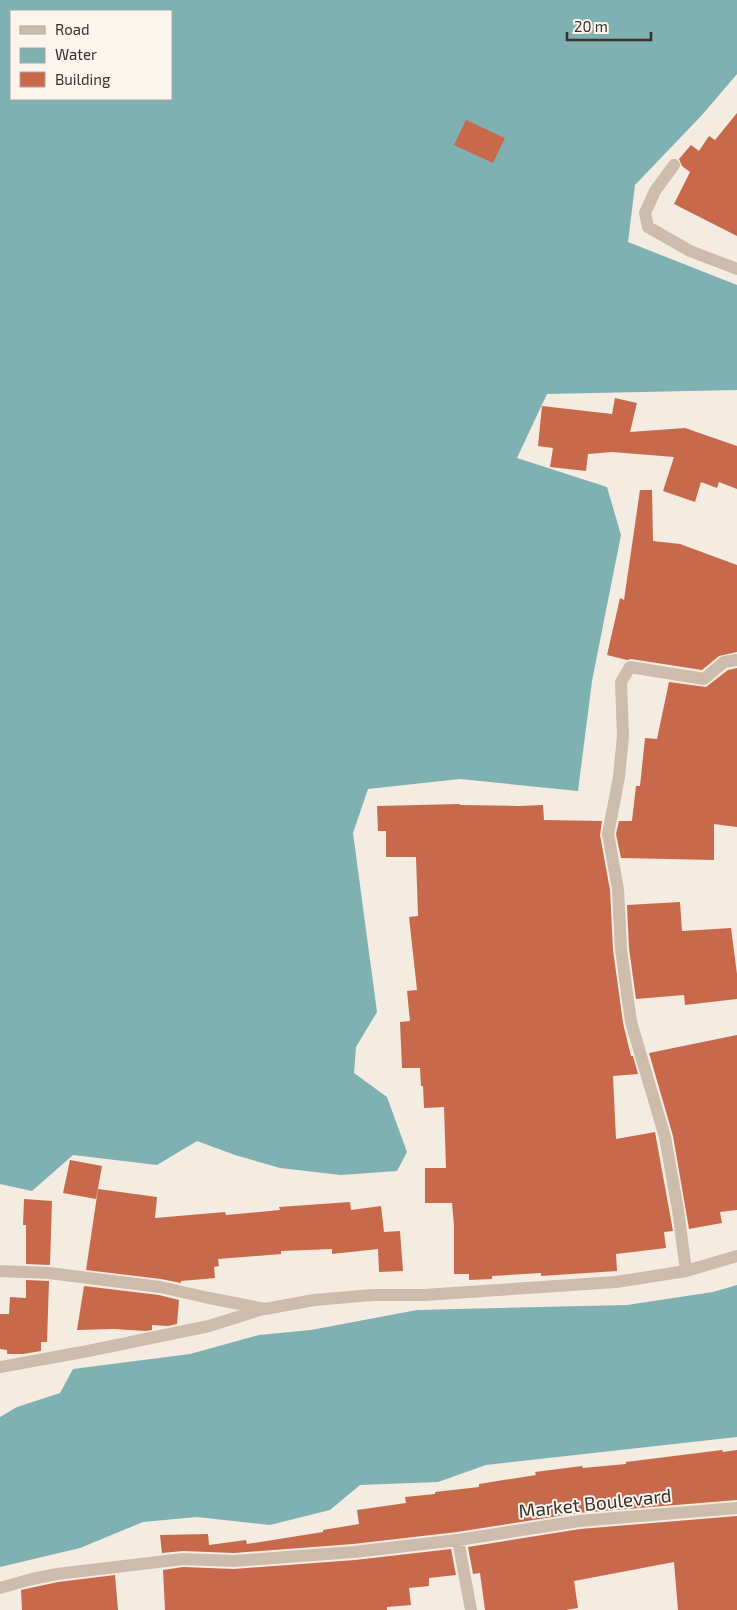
<svg xmlns="http://www.w3.org/2000/svg" width="737" height="1610" viewBox="0 0 737 1610" font-family="'Exo 2',sans-serif">
  <style>
    .water { fill: #7fb0b2; fill-rule: evenodd }
    .building { fill: #c8694b }
    .lines { fill: none; stroke-linecap: round; stroke-linejoin: round }
    .minor { stroke: #cdbbac; stroke-width: 12 }
    .labels { text-anchor: middle; stroke-width: 4; stroke-linejoin: round; paint-order: stroke }
    .street-label { font-size: 19px; fill: #3b302b; stroke: #fbf5ee }
  </style>
  <rect width="100%" height="100%" fill="#f4ebe1"/>
  <path class="water" d="M0,0H737V74L702,115L635,185L628,242L737,285V390L547,394L517,458L607,487L621,535L592,681L578,791L460,779L368,789L353,833L377,1012L356,1047L354,1073L387,1097L407,1152L397,1171L341,1175L280,1168L235,1155L197,1141L157,1165L73,1155L32,1191L0,1184ZM11,11H171V99H11Z
    M737,1285V1437L486,1465L438,1482L360,1485L330,1510L270,1525L197,1517L143,1522L80,1548L0,1567V1417L17,1407L60,1393L73,1369L190,1354L259,1335L311,1330L417,1310L627,1305L713,1292Z"/>
  <path class="building" d="M737,113V236L674,204L690,172L682,166L679,159L691,145L699,151L709,136L715,140Z
    M466,120L505,138L493,163L454,145Z
    M615,398L637,403L630,432L685,428L737,446V489L719,482L717,488L701,482L695,502L663,491L674,457L612,452L588,454L586,471L550,467L553,448L538,446L542,406L612,414Z
    M640,490H652L653,541L680,544L737,565V652L719,656L702,670L631,659L627,660L607,655L620,598L624,600Z
    M737,668V827L714,824V860L621,858L616,834L619,821H632L636,786H640L645,738L657,739L669,682L706,687L728,670Z
    M460,804V805L519,806L543,805L544,820L602,821L600,835L610,890L613,950L623,1023L631,1056H633L638,1074L613,1076L616,1139L655,1132L673,1231L664,1232L666,1248L616,1254L617,1271L541,1276V1273L492,1276V1279L469,1280V1274H454V1226L452,1203H425V1168H446L444,1107L424,1108L423,1086H421L420,1068H402L400,1022L410,1021L407,991L417,990L409,917L418,916L416,857H386V831H378L377,806Z
    M680,902L682,931L731,928L737,974V999L685,1005L684,995L636,999L629,948L627,905Z
    M737,1035V1210L720,1212L722,1223L689,1229L673,1136L649,1053Z
    M70,1160L102,1166L96,1199L63,1193Z
    M98,1189L157,1197L155,1218L225,1212L226,1215L280,1210L279,1207L350,1202L351,1210L381,1206L384,1232L400,1231L403,1271L379,1272L378,1249L332,1254V1249L281,1251V1254L218,1259L219,1266L214,1267L215,1278L181,1281V1283L161,1279L86,1270Z
    M24,1199L52,1201L50,1265L26,1264V1225H23Z
    M26,1280L49,1281L47,1342H41V1351L23,1354H7V1350L0,1349V1314H9L10,1297L26,1298Z
    M84,1286L159,1295L179,1300L177,1324L168,1326L152,1325V1330L146,1331L114,1329L77,1330Z
    M722,1450L723,1452L737,1450V1500L578,1513L457,1532L353,1544L234,1553L183,1551L162,1553L160,1535L208,1534L209,1545L246,1540L247,1544L323,1532V1530L359,1524L357,1510L406,1503L405,1497L435,1494V1492L479,1487V1484L536,1475L535,1472L582,1466L583,1468L626,1464V1462Z
    M737,1516V1610H678L674,1562L574,1581L578,1608L566,1610H485L480,1573L473,1574L468,1547L580,1529Z
    M451,1549L456,1575L429,1578V1586L409,1588L411,1605L387,1607V1610H165L163,1570L183,1567L234,1569L355,1560Z
    M115,1575L118,1610H22L21,1590L58,1582Z"/>
  <g class="lines">
    <path class="minor" d="M674,165L655,191L645,213L648,227L690,251L737,269
      M0,1271L49,1273L160,1287L209,1298L265,1309L314,1300L372,1295H424L616,1282L686,1271L737,1256
      M686,1271L678,1210L665,1137L631,1022L621,949L618,889L608,834L619,777L623,736L621,682L630,667L704,679L724,662L737,660
      M0,1367L88,1351L209,1326L263,1309
      M458,1540L471,1610
      M0,1588L32,1579L57,1574L183,1559L234,1561L354,1552L458,1540L579,1521L737,1508"/>
  </g>
  <g class="labels">
    <g class="street-label">
      <text transform="translate(595 1503) rotate(-6)" y="7">Market Boulevard</text>
    </g>
  </g>
  <rect x="10" y="10" width="162" height="90" fill="#fbf5ee" stroke="#aea6a0"/>
  <rect x="20" y="26" width="25" height="8" fill="#cdbbac" stroke="#aea6a0"/>
  <text x="55" y="35" font-size="15" fill="#3b302b">Road</text>
  <rect x="20" y="48" width="25" height="15" fill="#7fb0b2" stroke="#aea6a0"/>
  <text x="55" y="60" font-size="15" fill="#3b302b">Water</text>
  <rect x="20" y="72" width="25" height="15" fill="#c8694b" stroke="#aea6a0"/>
  <text x="55" y="85" font-size="15" fill="#3b302b">Building</text>
  <path d="M567 32v8h84v-8" fill="none" stroke="#3b302b" stroke-width="2.5"/>
  <text x="574" y="32" font-size="15" fill="#3b302b" stroke="#fbf5ee" stroke-width="4" paint-order="stroke">20 m</text>
</svg>
